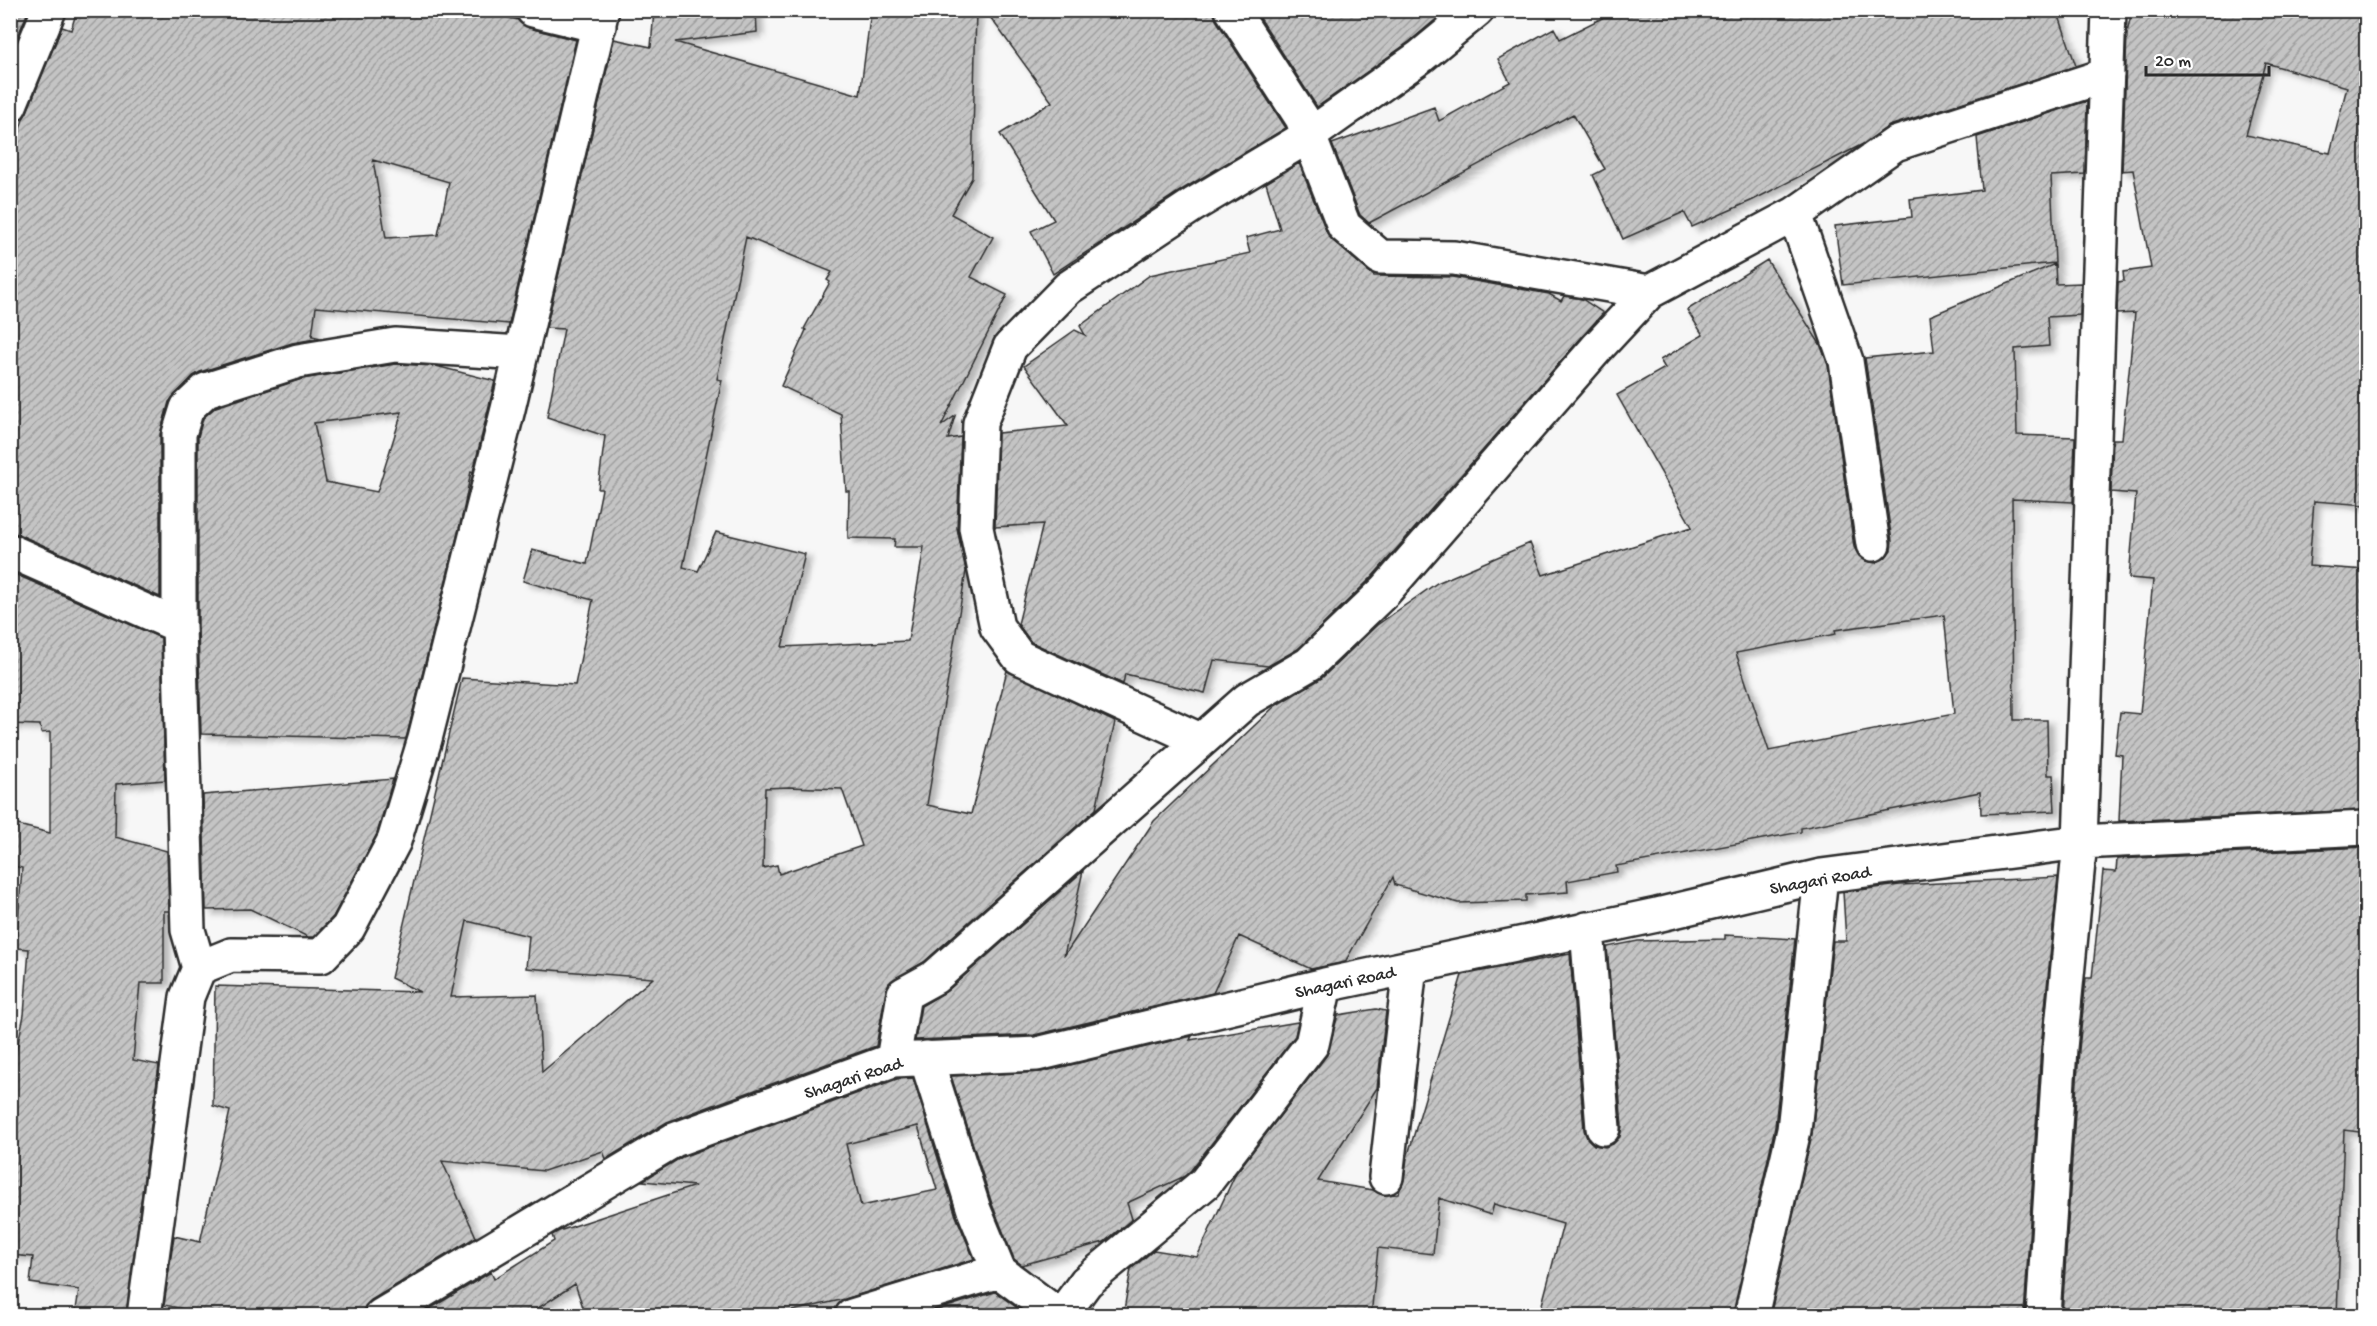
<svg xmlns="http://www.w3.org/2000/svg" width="2377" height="1326" viewBox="0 0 2377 1326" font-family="'Gochi Hand',sans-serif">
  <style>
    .building { fill: url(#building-hatch); stroke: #2b2b2b; stroke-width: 1.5; fill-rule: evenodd; filter: url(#shadow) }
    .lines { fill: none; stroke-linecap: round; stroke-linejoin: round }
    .minor-casing { stroke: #2b2b2b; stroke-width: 38 }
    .minor { stroke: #fff; stroke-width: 33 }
    .labels { text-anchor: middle; stroke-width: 6; stroke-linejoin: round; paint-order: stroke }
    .street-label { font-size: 18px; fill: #2b2b2b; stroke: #fff }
  </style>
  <defs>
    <pattern id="building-hatch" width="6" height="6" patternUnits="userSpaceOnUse" patternTransform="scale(1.5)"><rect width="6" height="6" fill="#c4c4c4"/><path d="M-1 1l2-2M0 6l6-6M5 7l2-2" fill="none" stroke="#9f9f9f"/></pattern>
    <filter id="shadow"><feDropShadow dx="6" dy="4" stdDeviation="3" flood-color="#0004"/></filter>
  </defs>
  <rect width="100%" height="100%" fill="#f7f7f7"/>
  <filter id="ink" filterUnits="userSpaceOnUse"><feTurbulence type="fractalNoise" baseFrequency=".0167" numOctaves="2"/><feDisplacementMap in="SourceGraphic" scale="12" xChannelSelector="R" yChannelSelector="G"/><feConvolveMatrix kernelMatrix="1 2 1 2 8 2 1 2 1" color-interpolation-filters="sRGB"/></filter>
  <g filter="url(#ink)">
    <path class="building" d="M10,10L27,14L10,54Z
      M77,10H477L518,20L529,28L576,40L509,324L316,307L312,336L321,338L292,343L200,372L193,376L169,402L160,434V597L18,534L10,533V162L23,119L27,112L62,27L71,30ZM373,160L449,182L438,235L386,238Z
      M654,10H756L757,32L675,42L860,95L871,10H976L972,178L951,214L993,237L971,277L1007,295L941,426L955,416L948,439L961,437L957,528L966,571L927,805L971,814L1007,670L1115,722L1096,809L924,962L889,983L886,991L876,1046L667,1122L606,1159L603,1151L544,1171L442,1161L476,1237L371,1300L365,1306L362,1316H217L164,1305L174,1236L200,1242L230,1111L213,1106L215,986L420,992L391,978L462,678L575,685L593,600L523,581L532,550L587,564L602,489H598L605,436L547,417L564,329L546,328L614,39L651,47ZM746,237L832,272L827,280L830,282L804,329L806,330L781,386L841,414L846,491H849L848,538L895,539L894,547H924L908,641L782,647L805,554L716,532L698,571L683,567L722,380L717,379ZM789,787L842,789L862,846L779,874L777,865L763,868L765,788ZM467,921L529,936L526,968L653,978L542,1072L537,995L451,997Z
      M985,10H1213L1216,20L1286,128L1183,189L1053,274L1031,231L1054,220L1000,134L1052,102Z
      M1255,10H1447L1409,42L1317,107Z
      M1618,10H2057L2076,66L1889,126L1863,144L1753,200L1692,227L1684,212L1623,239L1593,175L1605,169L1573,114L1369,223L1360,215L1332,144L1434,107L1439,121L1510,82L1498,59L1554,28L1560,39Z
      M2132,10H2367V505L2314,501L2309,566L2367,570V810L2119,821L2122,755L2115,754L2120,712L2140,714L2153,580L2129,578L2136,494L2111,492L2113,439H2122L2135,313L2117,314L2118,282L2124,281L2123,272L2151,268L2133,170L2122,171L2127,33ZM2266,63L2347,87L2330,153L2246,135Z
      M2087,101L2085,174L2051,176L2055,263L1843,285L1835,226L1912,217L1910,199L1982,190L1977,137Z
      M1299,163L1327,233L1332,240L1374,276L1452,277L1549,294L1561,301L1564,296L1582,299L1603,313L1371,578L1298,649L1268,666L1214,660L1205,693L1125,674L1123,684L1031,642L1018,624L1043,524L995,527L998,433L1068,426L1024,366L1075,330L1085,335L1080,326L1150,275L1250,253L1246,238L1280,229L1266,183Z
      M1767,260L1820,344L1828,365L1854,547L1859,556L1866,561L1875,563L1885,558L1891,550L1892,541L1865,358L1934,351L1930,316L2055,264L2056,284L2081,283L2080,315L2047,317L2049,346L2015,349L2017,435L2075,437L2073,502L2012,499L2014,720H2047L2048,775H2053L2055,811L1981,814L1980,792L1801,828V832L1616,866L1617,872L1567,881L1568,892L1526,895V901L1458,903L1395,885L1393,877L1345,962L1311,969L1239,936L1213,993L1034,1035L915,1040L921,1006L947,991L1083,871L1064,956L1154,821L1275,706L1322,678L1377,625L1437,583L1530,543L1543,575L1692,527L1617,395L1665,368L1660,360L1703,335L1687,310ZM1944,615L1954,714L1769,751L1736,653L1836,634L1835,630Z
      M396,364L436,366L495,381L473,472L471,471L463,513L406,739L201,734L198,626V437L203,418L216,407L302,379ZM402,412L377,492L326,482L314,423Z
      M10,572L161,638L165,780L116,784L115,837L167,851L169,911H164V983H140L133,1060L159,1065L126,1316H75L79,1290L30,1283L33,1257L10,1255V1081L24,1015L29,949L16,948L22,868L10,865V823L50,833V732L41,733L40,725L10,724Z
      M393,779L377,834L333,917L313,937H308L250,909L206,910L203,795Z
      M2367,847V1133L2344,1130L2337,1316H2062L2079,1050L2086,978H2092L2103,871L2116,872L2117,859Z
      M2058,877L2041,1047L2024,1316H1770L1812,1134L1833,941H1846L1843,892L1900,885Z
      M1725,935L1795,939L1775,1127L1733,1316H1664L1631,1307L1630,1316H1539L1563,1224L1494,1204L1491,1215L1439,1198L1433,1254L1378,1248L1371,1316H1123L1131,1269L1154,1250L1197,1257L1236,1173L1327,1055L1338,1015L1376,1009L1386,1011L1377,1088L1318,1181L1373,1190L1383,1195L1398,1194L1404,1180L1407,1158L1462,975L1570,954L1584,1130L1587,1138L1594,1145L1605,1147L1613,1144L1620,1137L1622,1126L1607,947L1638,941L1725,939Z
      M1298,1022L1295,1036L1191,1170L1185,1176L1127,1203L1132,1219L1104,1242L1022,1265L1014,1259L992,1204L951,1076L1041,1072L1192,1036L1190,1040Z
      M913,1078L956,1216L974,1259L845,1299L770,1316H586L575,1284L526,1316H418L491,1272L494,1279L554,1241L552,1235L559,1231L695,1186L642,1181L682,1157L897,1079ZM918,1126L937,1190L861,1206L846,1144Z
      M995,1292L1016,1307L1018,1316H918Z"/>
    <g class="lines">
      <g class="minor-casing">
        <path id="minor" d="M533,10L599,26
          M1232,10L1302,118L1344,226L1380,257L1454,258L1649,292
          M10,105L49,10
          M1795,214L1846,361L1873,544
          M10,551L179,626
          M1200,740L1019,657L997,627L976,528L980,423L1010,347L1068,288L1193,205L1310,135L1420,57L1477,10
          M1587,929L1603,1128
          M199,968L188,930L179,626V434L187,408L206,390L298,361L395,345L521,353
          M926,1058L974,1210L999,1271L1059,1316
          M893,1060L904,994L935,977L1247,700L1309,664L1385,591L1596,349L1649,292L1795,214L1895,144L2107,75
          M1386,1177L1410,967
          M144,1316L187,997L199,968L231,955L321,956L348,928L394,841L425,739L508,409L602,10
          M381,1316L674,1140L893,1060L1037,1054L1325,985L1657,915L1821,876L2080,842L2366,828
          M852,1316L999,1271
          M1061,1316L1086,1282L1205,1183L1312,1044L1325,985
          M1751,1316L1794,1130L1821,876
          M2043,1316L2060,1048L2080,842L2109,10"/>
      </g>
      <use href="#minor" class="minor"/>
    </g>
  </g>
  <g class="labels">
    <g class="street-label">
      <text transform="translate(1820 879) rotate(-10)" y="6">Shagari Road</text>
      <text transform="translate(1345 981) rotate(-12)" y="6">Shagari Road</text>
      <text transform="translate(853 1077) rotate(-18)" y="6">Shagari Road</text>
    </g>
  </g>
  <rect width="2377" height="1326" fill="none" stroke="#fff" stroke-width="36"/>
  <rect x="18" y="18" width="2341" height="1290" fill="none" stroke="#2b2b2b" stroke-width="2" filter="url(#ink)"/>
  <path d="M2146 66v9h123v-9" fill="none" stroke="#2b2b2b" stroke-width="3"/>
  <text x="2155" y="66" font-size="18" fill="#2b2b2b" stroke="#ffffff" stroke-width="4.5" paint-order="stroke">20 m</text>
</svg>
